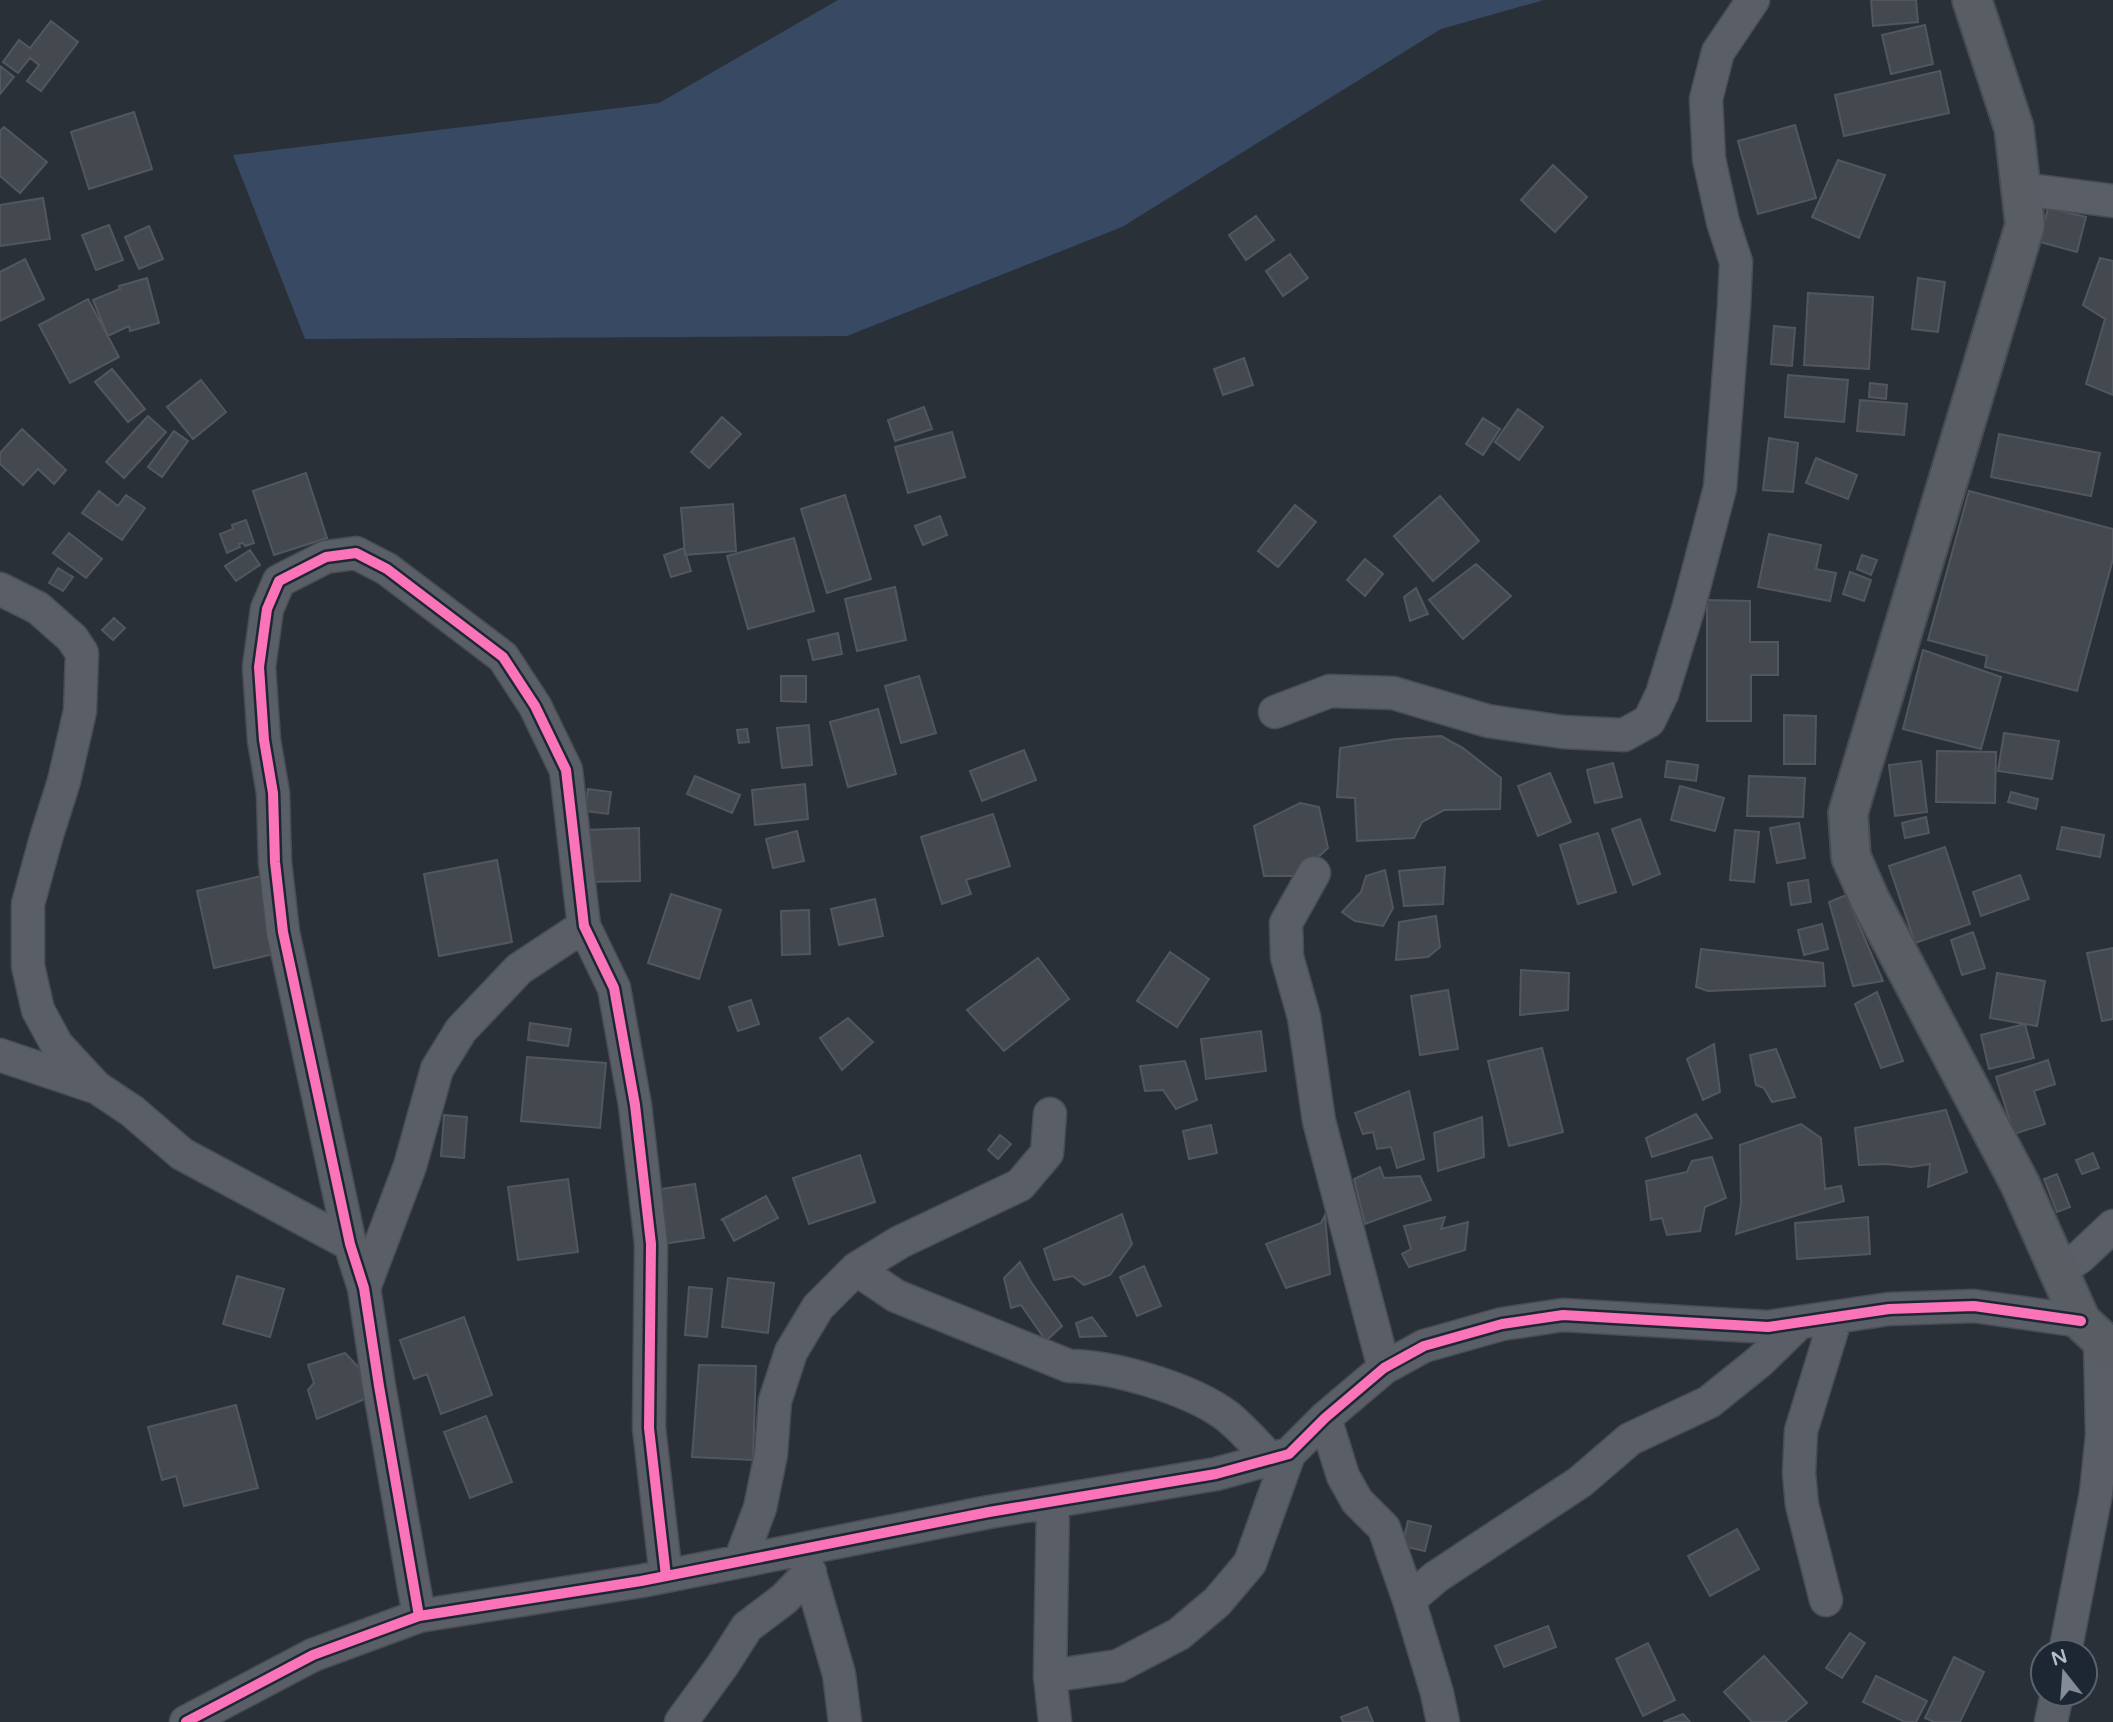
<svg xmlns="http://www.w3.org/2000/svg" width="2113" height="1722" viewBox="0 0 2113 1722" font-family="'Varela Round',sans-serif">
  <style>
    .water { fill: #384963 }
    .building { fill: #444950; stroke: #52575f; stroke-width: 2 }
    .lines { fill: none; stroke-linecap: round; stroke-linejoin: round }
    .street-casing { stroke: #484c53; stroke-width: 35 }
    .secondary-casing { stroke: #484c53; stroke-width: 42 }
    .street { stroke: #5a5e66; stroke-width: 32 }
    .secondary { stroke: #595d64; stroke-width: 38 }
    .cycleway-casing { stroke: #1d2633; stroke-width: 15 }
    .cycleway { stroke: #fb73b8; stroke-width: 10 }
  </style>
  <rect width="100%" height="100%" fill="#2a3038"/>
  <path class="water" d="M838,0H1544L1441,29L1122,227L847,336L305,339L233,155L659,103Z"/>
  <path class="building" d="M1871,0H1916L1918,22L1873,26Z
    M51,21L78,42L41,91L27,81L39,65L30,58L18,73L3,62L19,40L30,48Z
    M1925,25L1933,64L1891,74L1882,35Z
    M0,66L14,77L0,94Z
    M1940,71L1949,113L1844,136L1835,95Z
    M134,112L152,169L89,189L71,132Z
    M1795,125L1816,198L1758,214L1738,141Z
    M4,127L47,162L20,193L0,176V131Z
    M1838,160L1885,175L1859,238L1812,217Z
    M1553,165L1587,197L1555,232L1521,200Z
    M43,198L50,239L0,246V205Z
    M2048,208L2086,217L2077,252L2040,242Z
    M1256,216L1274,240L1246,260L1229,235Z
    M109,225L123,260L96,270L82,235Z
    M149,226L163,259L139,269L125,237Z
    M1290,254L1308,278L1283,296L1266,271Z
    M2100,258L2113,261V395L2086,384L2105,319L2083,305Z
    M25,259L44,299L0,321V272Z
    M147,278L159,323L130,331L129,326L108,336L93,300L120,289L119,286Z
    M1918,278L1945,282L1938,332L1912,329Z
    M1808,293L1873,297L1869,369L1804,365Z
    M88,299L119,357L70,383L39,325Z
    M1774,326L1795,328L1792,366L1771,364Z
    M1244,358L1253,385L1223,395L1214,369Z
    M112,369L145,409L128,422L95,382Z
    M1788,375L1848,380L1844,422L1785,417Z
    M201,380L226,412L193,439L167,407Z
    M1870,383L1887,385L1886,399L1869,397Z
    M1860,400L1907,404L1904,435L1857,431Z
    M924,407L932,429L895,441L888,420Z
    M1518,409L1543,427L1519,460L1495,442Z
    M148,416L166,432L124,478L106,462Z
    M722,417L741,434L709,468L691,452Z
    M1483,418L1500,429L1483,455L1466,444Z
    M22,429L66,470L54,484L38,469L23,485L0,464V453Z
    M174,431L188,441L162,477L148,467Z
    M952,432L965,477L908,493L895,447Z
    M1999,434L2100,453L2091,496L1991,477Z
    M1769,438L1798,443L1793,492L1763,490Z
    M1816,458L1857,475L1848,499L1806,483Z
    M306,473L327,538L274,555L253,491Z
    M99,491L118,506L126,495L145,508L122,540L82,513Z
    M1969,491L2113,529V559L2077,691L1985,667L1987,656L1928,640Z
    M845,495L871,579L827,593L801,509Z
    M1440,496L1479,541L1433,581L1394,536Z
    M733,504L736,551L685,555L681,508Z
    M1295,505L1316,522L1278,567L1258,551Z
    M940,516L947,535L923,545L915,526Z
    M246,520L254,543L245,546L243,543L239,544L240,547L227,553L220,534L233,529L232,525Z
    M69,533L102,559L86,578L53,553Z
    M1769,534L1821,545L1816,569L1836,573L1830,601L1758,587Z
    M794,538L814,611L748,629L727,556Z
    M684,548L691,571L671,577L664,555Z
    M250,550L260,565L236,581L225,566Z
    M1862,555L1877,560L1871,575L1857,569Z
    M1365,559L1383,574L1365,596L1347,580Z
    M1476,564L1511,596L1463,639L1429,600Z
    M58,568L73,577L63,591L49,583Z
    M1850,572L1871,580L1864,601L1843,594Z
    M895,587L906,640L857,651L845,599Z
    M1416,588L1428,614L1410,621L1404,597Z
    M1707,600L1750,601V642H1778V675H1751V721H1707Z
    M114,618L125,628L113,640L102,630Z
    M838,633L842,654L813,660L808,640Z
    M1923,650L2001,677L1981,749L1903,729Z
    M781,676H806V702L781,701Z
    M919,676L936,733L901,743L885,686Z
    M878,709L896,774L848,787L830,722Z
    M1784,715L1816,716L1815,764H1784Z
    M809,725L812,765L782,768L777,728Z
    M747,729L749,742L739,743L737,730Z
    M2004,733L2059,741L2052,779L1998,771Z
    M1441,736L1463,748L1501,778L1500,809L1444,810L1422,822L1414,838L1357,841L1355,798L1337,797L1340,748L1396,739Z
    M1024,750L1036,780L982,801L970,771Z
    M1937,751L1996,752L1995,803L1936,802Z
    M1667,761L1698,765L1696,781L1665,777Z
    M1921,761L1927,812L1895,816L1889,765Z
    M1613,763L1622,797L1595,803L1587,770Z
    M1550,773L1571,822L1538,836L1518,786Z
    M695,776L740,795L732,813L687,794Z
    M1749,776L1805,778L1803,817L1747,816Z
    M805,784L808,819L755,825L752,790Z
    M1680,786L1724,798L1715,831L1671,820Z
    M588,789L611,792L608,814L585,811Z
    M2011,792L2038,799L2036,809L2008,802Z
    M1300,803L1319,807L1328,848L1298,876H1264L1254,826Z
    M993,814L1010,866L966,880L971,894L942,904L921,837Z
    M1926,817L1929,833L1905,838L1902,823Z
    M1640,819L1660,874L1633,885L1612,829Z
    M1799,823L1805,858L1777,863L1770,828Z
    M2062,827L2104,835L2100,857L2057,849Z
    M639,828L640,881L586,882L585,830Z
    M1735,830L1759,832L1754,882L1730,880Z
    M797,831L804,861L773,868L766,839Z
    M1598,833L1616,892L1578,904L1560,845Z
    M1945,847L1970,924L1915,943L1889,866Z
    M497,860L512,942L439,956L424,874Z
    M1445,867L1443,904L1404,906L1399,871Z
    M1385,870L1393,908L1383,926L1355,921L1342,912L1361,892L1366,876Z
    M2020,875L2029,899L1981,916L1973,892Z
    M261,876L278,953L214,968L197,891Z
    M1808,880L1811,902L1791,905L1788,883Z
    M671,894L721,910L699,979L648,963Z
    M1846,895L1883,981L1853,986L1829,902Z
    M875,899L883,936L839,945L831,909Z
    M809,910L810,954L782,955L781,911Z
    M1436,916L1440,947L1428,957L1396,960L1399,922Z
    M1822,924L1828,949L1804,955L1798,930Z
    M1973,932L1985,968L1962,975L1951,940Z
    M2113,948V1019L2102,1021L2087,953Z
    M1701,949L1823,963L1825,986L1708,991L1696,987Z
    M1170,952L1209,979L1177,1027L1137,1001Z
    M1038,958L1069,999L1004,1051L967,1010Z
    M1521,970L1569,973L1568,1010L1520,1015Z
    M1997,973L2045,981L2037,1026L1990,1018Z
    M1448,990L1458,1049L1420,1055L1411,996Z
    M1877,992L1903,1061L1881,1068L1855,1004Z
    M751,1000L759,1024L738,1031L729,1007Z
    M848,1018L873,1042L842,1070L820,1038Z
    M530,1023L571,1029L568,1046L528,1040Z
    M2025,1024L2034,1058L1989,1069L1981,1035Z
    M1261,1031L1266,1071L1206,1079L1201,1039Z
    M1714,1044L1720,1092L1703,1100L1687,1059Z
    M1542,1048L1563,1132L1509,1146L1488,1061Z
    M1776,1049L1795,1097L1772,1102L1764,1088L1756,1085L1750,1055Z
    M527,1057L606,1063L600,1128L521,1121Z
    M2048,1060L2055,1084L2034,1091L2045,1124L2014,1134L1996,1077Z
    M1185,1061L1197,1100L1176,1109L1163,1090L1145,1091L1140,1066Z
    M1409,1091L1424,1159L1397,1168L1391,1147L1377,1149L1373,1132L1363,1134L1355,1113Z
    M1946,1110L1967,1172L1928,1187L1930,1164L1911,1167L1887,1164L1859,1165L1855,1128Z
    M1696,1114L1712,1138L1652,1157L1646,1138Z
    M444,1115L467,1117L464,1158L441,1156Z
    M1482,1117L1484,1157L1438,1171L1434,1133Z
    M1801,1124L1821,1138L1825,1189L1841,1186L1844,1201L1736,1234L1741,1203L1740,1145Z
    M1211,1125L1217,1153L1189,1159L1183,1131Z
    M1000,1135L1011,1144L998,1159L988,1150Z
    M2093,1153L2099,1168L2082,1174L2076,1160Z
    M860,1155L875,1202L809,1224L793,1178Z
    M1712,1157L1726,1198L1705,1207L1700,1231L1667,1235L1662,1218L1651,1220L1646,1181L1687,1172L1692,1161Z
    M1380,1167L1384,1178L1420,1176L1431,1200L1365,1224L1354,1179Z
    M2057,1174L2070,1207L2057,1212L2044,1179Z
    M568,1179L578,1252L518,1260L508,1187Z
    M695,1184L704,1238L662,1244L654,1190Z
    M766,1196L778,1218L734,1241L723,1220H721Z
    M1122,1214L1132,1244L1110,1275L1084,1285L1073,1276L1054,1280L1044,1249Z
    M1325,1215L1330,1274L1286,1288L1266,1244L1321,1223Z
    M1445,1217L1441,1229L1468,1222L1465,1250L1409,1267L1402,1254L1411,1249L1404,1226Z
    M1868,1217L1870,1254L1797,1259L1795,1223Z
    M1020,1262L1031,1282L1062,1326L1046,1341L1021,1305L1011,1308L1004,1278Z
    M1144,1266L1161,1306L1137,1316L1120,1277Z
    M237,1276L284,1289L270,1337L223,1324Z
    M728,1278L774,1283L768,1333L722,1327Z
    M689,1287L712,1289L707,1337L685,1335Z
    M464,1317L492,1395L441,1414L427,1374L414,1379L400,1340Z
    M1092,1317L1106,1336L1080,1337L1076,1323Z
    M345,1353L367,1376L365,1399L317,1419L308,1390L314,1383L308,1365Z
    M699,1365L756,1366L753,1460L692,1457Z
    M236,1405L258,1488L184,1506L176,1476L162,1480L148,1427Z
    M486,1416L512,1482L470,1498L444,1432Z
    M1408,1521L1431,1526L1425,1551L1402,1546Z
    M1737,1529L1759,1569L1710,1596L1688,1556Z
    M1548,1626L1556,1647L1504,1667L1495,1646Z
    M1850,1633L1865,1643L1842,1678L1826,1668Z
    M1648,1643L1675,1700L1643,1716L1616,1659Z
    M1764,1656L1807,1703L1785,1722H1752L1724,1692Z
    M1954,1657L1984,1672L1960,1722H1934L1925,1718Z
    M1876,1676L1927,1701L1916,1722H1905L1863,1702Z
    M1367,1707L1373,1722H1343L1341,1717Z
    M1683,1714L1690,1722H1663Z"/>
  <g class="lines">
    <g class="street-casing">
      <path id="street" d="M2022,189L2113,201
        M0,589L38,608L72,638L82,653L80,711L64,781L46,838L28,904V966L38,1010L57,1045L96,1087L132,1111L182,1154L350,1244
        M1275,712L1330,691L1393,693L1488,721L1563,732L1624,735L1649,721L1662,694L1689,606L1720,488L1734,307L1736,262L1723,222L1709,159L1706,99L1718,52L1753,0
        M1314,873L1286,923L1287,957L1304,1017L1319,1121L1384,1368
        M0,1055L92,1086
        M856,1269L896,1296L1069,1366C1114,1366 1191,1389 1227,1416C1242,1428 1256,1444 1269,1458
        M2058,1272L2080,1257L2113,1226
        M364,1288L410,1166L437,1069L461,1030L519,969L584,926
        M1325,1418L1343,1476L1357,1501L1384,1528L1409,1600L1437,1693L1443,1722
        M1053,1503L1050,1676L1055,1722
        M805,1557L839,1674L845,1722
        M740,1561L760,1508L771,1454L775,1401L791,1352L818,1307L856,1269L900,1242L1020,1185L1047,1153L1050,1114
        M1409,1600L1436,1577L1580,1482L1630,1439L1709,1402L1760,1361L1800,1322
        M1826,1600L1802,1505L1799,1473L1801,1431L1836,1317
        M419,1616L379,1386L364,1288L350,1244L283,932L275,862L273,793L264,740L259,667L267,609L279,581L326,557L356,553L387,569L503,657L535,706L566,770L584,926L614,988L635,1105L651,1244L649,1428L666,1576
        M2065,1652L2096,1493L2102,1435L2100,1340
        M1050,1676L1118,1666L1179,1634L1217,1602L1250,1563L1289,1454
        M186,1722L313,1655L419,1616L641,1581L989,1512L1216,1474L1289,1454L1325,1418L1384,1368L1424,1346L1502,1324L1563,1315L1768,1327L1889,1309L1974,1306L2081,1321
        M681,1722L722,1666L747,1627L784,1599L810,1572
        M2051,1722L2057,1694"/>
    </g>
    <g class="secondary-casing">
      <path id="secondary" d="M1972,0L2014,128L2025,225L1848,813L1851,857L1870,900L2020,1184L2081,1321L2113,1351"/>
    </g>
    <use href="#street" class="street"/>
    <use href="#secondary" class="secondary"/>
    <g class="cycleway-casing">
      <path id="cycleway" d="M419,1616L379,1386L364,1288L350,1244L283,932L275,862L273,793L264,740L259,667L267,609L279,581L326,557L356,553L387,569L503,657L535,706L566,770L584,926L614,988L635,1105L651,1244L649,1428L666,1576
        M186,1722L313,1655L419,1616L641,1581L989,1512L1216,1474L1289,1454L1325,1418L1384,1368L1424,1346L1502,1324L1563,1315L1768,1327L1889,1309L1974,1306L2081,1321"/>
    </g>
    <use href="#cycleway" class="cycleway"/>
  </g>
  <g transform="translate(2064 1673) rotate(343)"><circle r="33" fill="#1d2633" stroke="#59626f" stroke-width="2"/>
  <path d="M0-5L12 26L0 18L-12 26Z" fill="#848b96"/>
  <text y="-10" font-size="19" font-weight="bold" text-anchor="middle" fill="#b4bcc9">N</text>
  </g>
</svg>
